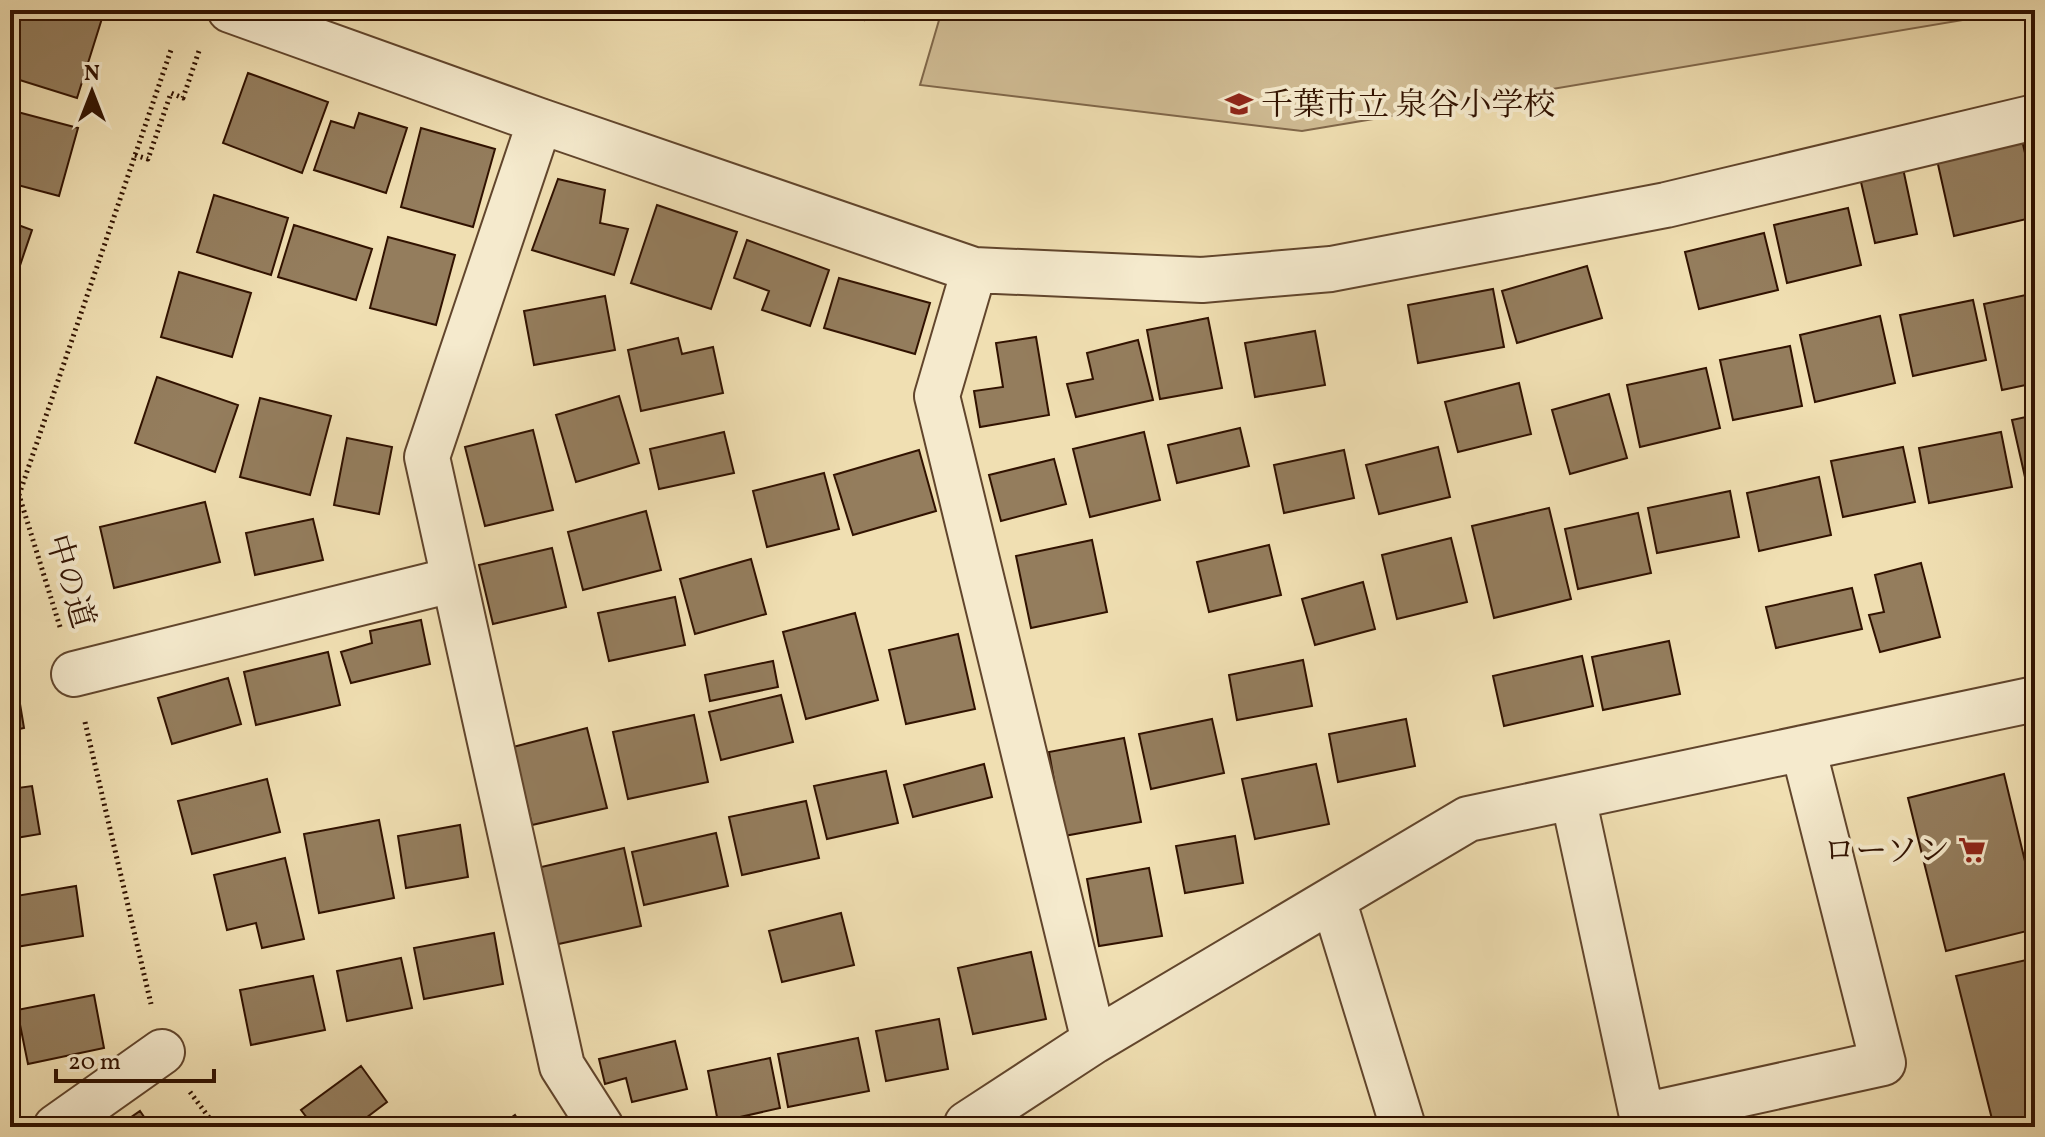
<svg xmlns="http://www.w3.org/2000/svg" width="2045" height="1137" viewBox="0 0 2045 1137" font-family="Vollkorn,'Noto Serif JP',serif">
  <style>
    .pitch { fill: #d0bc94; stroke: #80674a; stroke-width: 2 }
    .building { fill: #947d5d; stroke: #311200; stroke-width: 2 }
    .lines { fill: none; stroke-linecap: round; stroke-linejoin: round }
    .minor-casing { stroke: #61452c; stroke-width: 48 }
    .path { stroke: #311200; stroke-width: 5; stroke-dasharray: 2 4; stroke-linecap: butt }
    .minor { stroke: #f5eacd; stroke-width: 44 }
    .labels { text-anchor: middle; stroke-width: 8; stroke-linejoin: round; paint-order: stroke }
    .poi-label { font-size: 32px; fill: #311200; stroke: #f5eacd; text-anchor: start }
    .street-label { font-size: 32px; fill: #311200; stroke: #f5eacd }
  </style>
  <rect width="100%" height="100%" fill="#f0dfb2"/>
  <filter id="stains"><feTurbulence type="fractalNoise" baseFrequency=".0025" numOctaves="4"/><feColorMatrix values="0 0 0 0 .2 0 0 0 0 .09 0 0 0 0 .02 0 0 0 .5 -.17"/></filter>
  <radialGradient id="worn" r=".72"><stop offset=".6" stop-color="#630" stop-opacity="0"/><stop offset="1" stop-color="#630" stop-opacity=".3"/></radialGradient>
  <path class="pitch" d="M942,10H1961L1963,20L1302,131L920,85Z"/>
  <path class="building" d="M20,10L104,12L77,98L10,77V40Z
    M832,10H867L864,20Z
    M248,73L328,102L302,173L223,143Z
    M10,110L78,128L59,196L10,183Z
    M359,113L407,128L386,193L314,170L331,121L354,128Z
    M421,128L495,149L473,227L401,207Z
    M2022,140L2035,196V217L1954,236L1937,160Z
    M1901,159L1917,234L1875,243L1858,169Z
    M558,179L605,190L600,223L628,229L614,275L532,250Z
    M214,195L288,218L271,275L197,252Z
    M657,205L737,232L711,309L631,283Z
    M1848,208L1861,265L1787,283L1774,225Z
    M10,222L32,230L10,295Z
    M294,225L372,249L356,300L278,277Z
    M1764,233L1778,290L1699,309L1685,252Z
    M388,237L455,255L436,325L370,308Z
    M747,240L829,270L810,326L762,310L769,291L734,278Z
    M1587,266L1602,318L1517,343L1502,291Z
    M179,272L251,293L232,357L161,337Z
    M839,278L930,303L915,354L824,328Z
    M1493,289L1504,347L1418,363L1408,305Z
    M2035,293V383L2002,390L1984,304Z
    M605,296L615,350L534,365L524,311Z
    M1973,300L1986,360L1913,376L1900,315Z
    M1880,316L1895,383L1815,402L1800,335Z
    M1208,318L1222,388L1160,399L1147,330Z
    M1315,331L1325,385L1255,397L1245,343Z
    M1036,337L1049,415L980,427L974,391L1003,387L996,343Z
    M678,338L682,354L713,347L723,393L641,411L628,350Z
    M1138,340L1153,400L1076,417L1067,384L1093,379L1087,353Z
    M1790,346L1802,406L1733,420L1720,360Z
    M1706,368L1720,428L1640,447L1627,385Z
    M157,377L238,405L215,472L135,443Z
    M1519,383L1531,434L1458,452L1445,402Z
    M1609,394L1627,458L1570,474L1552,410Z
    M619,396L639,463L576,482L556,415Z
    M260,398L331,416L310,495L240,477Z
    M2035,415V498L2030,499L2012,420Z
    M1240,428L1249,466L1177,483L1168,445Z
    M533,430L553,510L485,526L465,447Z
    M724,432L734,473L659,489L650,449Z
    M1144,432L1160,500L1090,517L1073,449Z
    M2001,432L2012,487L1929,503L1919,448Z
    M347,438L392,447L379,514L334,505Z
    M1438,447L1450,497L1379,514L1366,465Z
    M1903,447L1915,502L1843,517L1831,461Z
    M919,450L936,511L853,535L834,475Z
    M1344,450L1354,498L1284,513L1274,465Z
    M1054,459L1066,504L1001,521L989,475Z
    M824,473L839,529L767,547L753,491Z
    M1819,477L1831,535L1759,551L1747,493Z
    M1730,491L1739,537L1657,553L1648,508Z
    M205,502L220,562L114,588L100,527Z
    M1549,508L1571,599L1494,618L1472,526Z
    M646,511L661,570L583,590L568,532Z
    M1638,513L1651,573L1578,589L1565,529Z
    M313,519L323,560L255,575L246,533Z
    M1451,538L1467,602L1397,619L1382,555Z
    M1092,540L1107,612L1031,628L1016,556Z
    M1269,545L1281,595L1209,612L1197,562Z
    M552,548L566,607L493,624L479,565Z
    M751,559L766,614L695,634L680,579Z
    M1921,563L1940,637L1880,652L1869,615L1884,612L1875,575Z
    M1363,582L1375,629L1315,645L1302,599Z
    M1852,588L1862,629L1776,648L1766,607Z
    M675,597L685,645L609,661L598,613Z
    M855,613L878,700L806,719L783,632Z
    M421,620L430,664L351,683L341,652L372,643L370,631Z
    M958,634L975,709L906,724L889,650Z
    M1669,641L1680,694L1603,710L1592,657Z
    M328,652L340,705L256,725L244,672Z
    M1582,656L1593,706L1504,726L1493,676Z
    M1303,660L1312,706L1237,720L1229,675Z
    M773,661L778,687L710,701L705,675Z
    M228,678L241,724L172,744L158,698Z
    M16,680L24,728L10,731V681Z
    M781,695L793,742L721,760L709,712Z
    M694,715L708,782L628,799L613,732Z
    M1212,719L1224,773L1151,789L1139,734Z
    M1406,719L1415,766L1338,782L1329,734Z
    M587,728L607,808L532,825L513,747Z
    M1124,738L1141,822L1064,836L1049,752Z
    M984,764L992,797L913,817L904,785Z
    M1316,764L1329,824L1255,839L1242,779Z
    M886,771L898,823L827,839L814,786Z
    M2004,774L2035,903V929L1946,951L1908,798Z
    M267,779L280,832L192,854L178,801Z
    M32,786L40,834L10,839V789Z
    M806,801L819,858L742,875L729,817Z
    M379,820L394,898L319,913L304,834Z
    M460,825L468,877L406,888L398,836Z
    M716,833L728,886L644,905L632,852Z
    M1235,836L1243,883L1185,893L1176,846Z
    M624,848L641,926L554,945L537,868Z
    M285,858L304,939L262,948L256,923L227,930L214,875Z
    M1149,868L1162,936L1099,946L1087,879Z
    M76,886L83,936L10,948V897Z
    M841,913L854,965L782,982L769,931Z
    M494,933L503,984L424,999L414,948Z
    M1031,952L1046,1019L973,1034L958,968Z
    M401,958L412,1008L347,1021L337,971Z
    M2035,958V1120L1994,1127L1956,976Z
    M313,976L325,1030L251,1045L240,990Z
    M94,995L104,1048L28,1064L17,1010Z
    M939,1019L948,1069L886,1081L876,1031Z
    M858,1038L869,1091L788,1107L778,1054Z
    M675,1041L687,1089L632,1102L626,1078L605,1084L599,1059Z
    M770,1058L780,1108L718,1122L708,1071Z
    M361,1066L387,1102L354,1127H314L301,1110Z
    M140,1111L151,1127H117Z
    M515,1115L523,1127H498Z"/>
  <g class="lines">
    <g class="minor-casing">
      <path id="minor" d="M230,10L540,121L974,270L1202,280L1331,269L1666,205L2035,117
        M540,121L427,457L562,1066L601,1127
        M974,270L937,396L1094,1041
        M74,674L452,580
        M1573,797L1642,1116L1883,1063L1803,748
        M1333,899L1403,1127
        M56,1127L162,1052
        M968,1127L967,1124L1094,1041L1468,819L2035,699"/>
    </g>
    <path class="path" d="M135,155L148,159L171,93L183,98L200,48
      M60,627L19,495L172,47
      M85,722L151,1004
      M190,1092L216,1127"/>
    <use href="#minor" class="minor"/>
  </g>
  <defs>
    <g id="school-bare" transform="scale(2.16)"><path d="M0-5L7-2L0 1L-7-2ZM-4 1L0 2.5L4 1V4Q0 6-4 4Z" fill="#8f2418" stroke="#f5eacd" stroke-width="2.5" paint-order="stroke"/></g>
    <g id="supermarket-bare" transform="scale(2.16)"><path d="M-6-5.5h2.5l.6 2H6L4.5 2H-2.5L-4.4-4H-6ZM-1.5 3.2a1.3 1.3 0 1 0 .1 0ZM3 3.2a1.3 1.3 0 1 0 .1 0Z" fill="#8f2418" stroke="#f5eacd" stroke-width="2.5" paint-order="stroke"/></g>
  </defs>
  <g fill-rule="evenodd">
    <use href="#school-bare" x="1239" y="104"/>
    <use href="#supermarket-bare" x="1972" y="850"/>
  </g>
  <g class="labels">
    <g class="poi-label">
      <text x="1261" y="115">千葉市立 泉谷小学校</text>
      <text x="1950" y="861" text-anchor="end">ローソン</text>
    </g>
    <g class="street-label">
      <text transform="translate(71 581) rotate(73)" y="11">中の道</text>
    </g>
  </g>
  <rect width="2045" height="1137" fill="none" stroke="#f0dfb2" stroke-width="40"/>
  <rect x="12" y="12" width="2021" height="1113" fill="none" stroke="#311200" stroke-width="4"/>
  <rect x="20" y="20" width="2005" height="1097" fill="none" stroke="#311200" stroke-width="2"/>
  <g transform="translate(92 92)" stroke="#f5eacd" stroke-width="6" paint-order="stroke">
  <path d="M0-6L14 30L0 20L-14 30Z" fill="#311200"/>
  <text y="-12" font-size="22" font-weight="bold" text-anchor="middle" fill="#311200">N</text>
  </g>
  <path d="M56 1069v12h158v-12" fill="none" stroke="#311200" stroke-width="4"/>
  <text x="68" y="1069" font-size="24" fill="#311200" stroke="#f5eacd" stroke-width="6" paint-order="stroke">20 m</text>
  <rect width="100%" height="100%" filter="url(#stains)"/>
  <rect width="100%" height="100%" fill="url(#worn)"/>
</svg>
